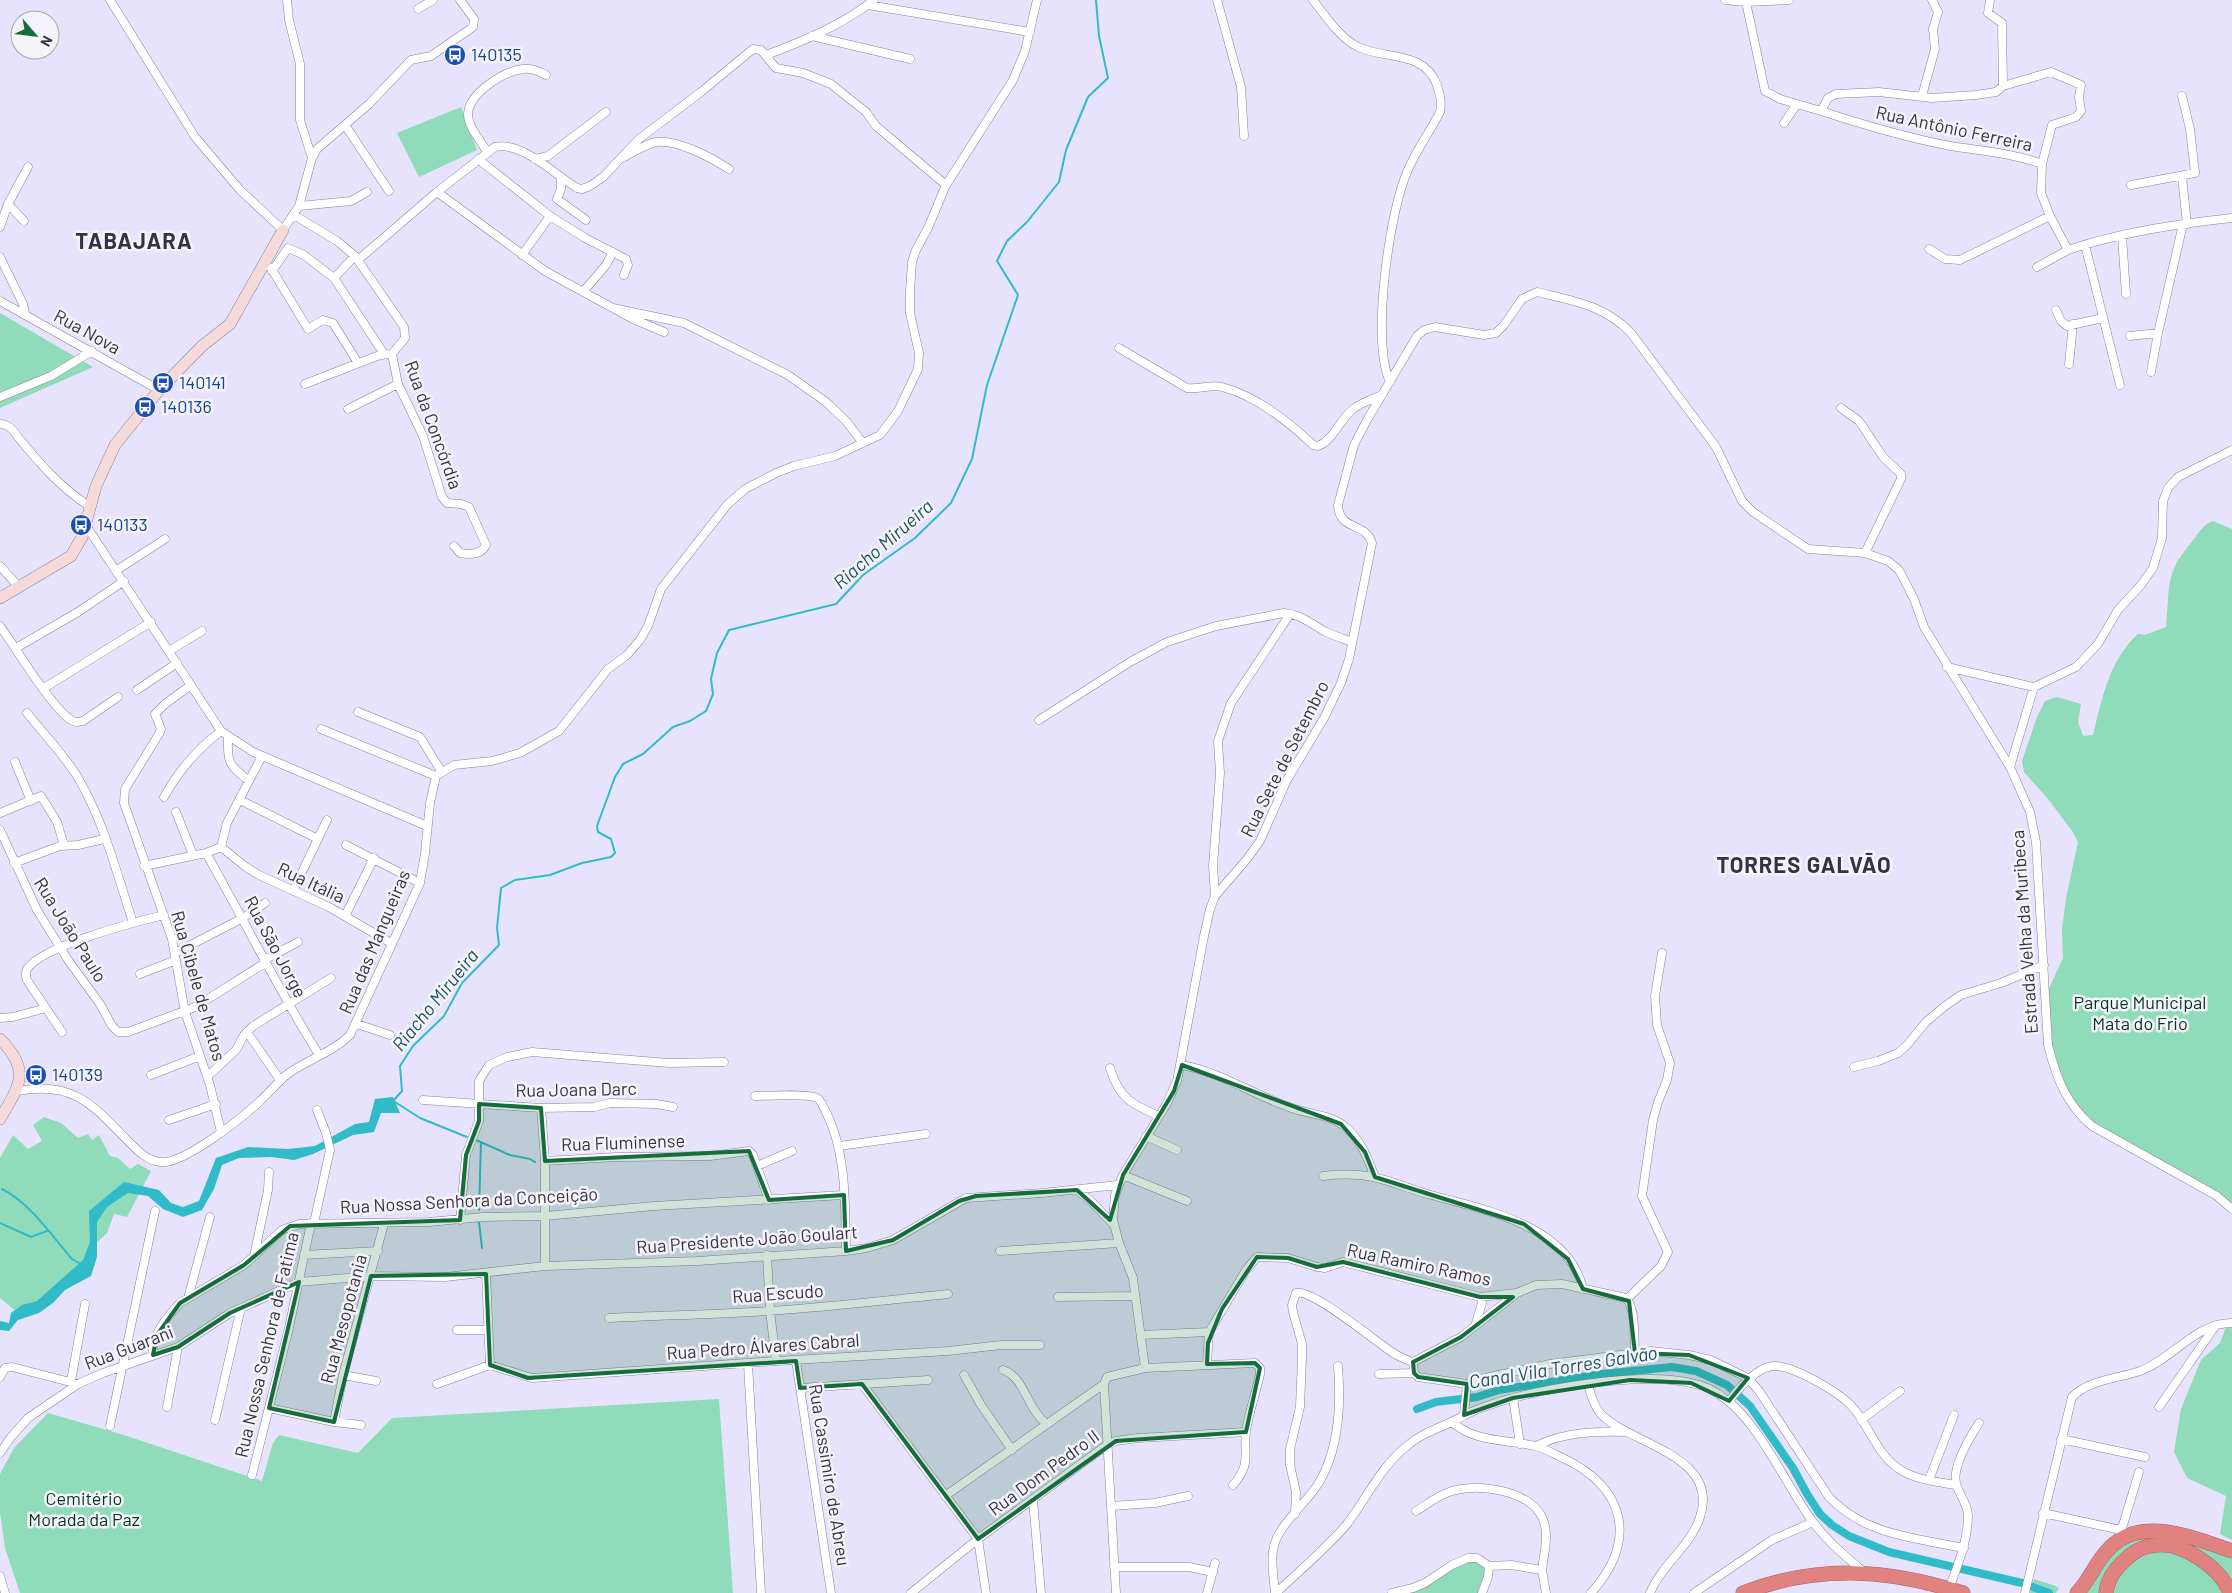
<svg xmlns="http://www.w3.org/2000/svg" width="2232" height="1593" viewBox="0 0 2232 1593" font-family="Barlow,sans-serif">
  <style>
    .green { fill: #90dbb9 }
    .water { fill: #31bbc9 }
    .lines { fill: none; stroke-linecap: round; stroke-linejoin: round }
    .stream { stroke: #31bbc9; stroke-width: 2 }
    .canal { stroke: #31bbc9; stroke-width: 8 }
    .street-casing { stroke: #86819e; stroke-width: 9 }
    .secondary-casing { stroke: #86819e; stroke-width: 12 }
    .highway-casing { stroke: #a4666a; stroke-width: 15 }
    .street { stroke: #fff; stroke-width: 8 }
    .secondary { stroke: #f5dad9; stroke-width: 11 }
    .highway { stroke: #df8280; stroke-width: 14 }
    .marked { fill: #176c3d; fill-opacity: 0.2; stroke: #176c3d; stroke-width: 4; stroke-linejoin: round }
    .labels { text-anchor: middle; stroke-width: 5; stroke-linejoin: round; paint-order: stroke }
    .transit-label { font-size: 18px; fill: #164399; stroke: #f4f3fa; text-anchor: start }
    .street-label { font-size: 18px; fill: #353340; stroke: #f4f3fa }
    .park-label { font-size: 18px; fill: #063525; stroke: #f4f3fa }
    .water-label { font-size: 19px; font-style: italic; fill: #1d545a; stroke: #f4f3fa }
    .district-label { font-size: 22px; font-weight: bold; letter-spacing: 1px; fill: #353340; stroke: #f4f3fa }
  </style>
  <rect width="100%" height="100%" fill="#e7e3fd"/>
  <path class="green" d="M461,107L477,150L419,177L397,133Z
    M0,313L93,367L0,408Z
    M2213,521L2232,529V1209L2188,1181L2101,1133L2067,1097L2049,1051L2046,995L2063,958L2062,929L2066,898L2078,842L2072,831L2048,799L2024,772L2022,761L2037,717L2045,701L2057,697L2081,704L2078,722L2083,736L2093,735C2102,699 2109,660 2138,634L2145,635L2166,627C2170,589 2164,574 2191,543C2198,534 2202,525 2213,521Z
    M44,1117L61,1123L78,1138L88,1134L92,1140L99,1135L110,1156L118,1158L130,1169L138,1164L151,1171L127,1217L114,1214L107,1233L88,1251L87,1261L23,1317L0,1298V1158L13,1135L28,1149L42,1141L33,1125Z
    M2226,1327L2232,1328V1540L2220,1534L2226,1496L2187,1478L2174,1452L2181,1409L2201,1360L2220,1343Z
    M719,1399L733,1593H20L5,1548L0,1512V1474L14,1448L48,1413L124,1435L262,1481L273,1443L279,1435L358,1453L392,1418Z
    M2155,1533L2232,1554V1588L2202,1555L2139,1545L2103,1593H2082L2112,1546Z
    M2156,1551L2175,1554L2208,1569L2227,1593H2111C2120,1568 2132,1561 2156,1551Z
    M1465,1560H1479L1488,1566L1481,1593H1408L1425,1587Z
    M2034,1579L2056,1586L2059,1589L2056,1593H2030Z"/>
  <path class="water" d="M393,1097L400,1113H381L374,1132L353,1135L313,1154L294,1160L271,1157L239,1158L222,1165L214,1189L202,1210L183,1217L163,1209L148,1196L128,1193L107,1207L97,1222V1257L91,1276L65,1290L53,1303L39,1313L18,1320L9,1331L0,1330V1321L9,1323L11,1313L22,1305L37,1301L83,1260L90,1242L89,1211L124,1182L159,1190L171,1203L183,1207L199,1201L216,1158L248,1147L288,1149L315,1146L355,1124L369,1122L375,1099Z"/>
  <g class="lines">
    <path class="stream" d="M393,1101L402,1091L400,1066L413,1046L444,1016L462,983L499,945L497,928L501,888L515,880L550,875L582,863L611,857L615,853L611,839L598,832L597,826L615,777L623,764L643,754L673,727L690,721L706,711L713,694L711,679L717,653L729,630L836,604L863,575L915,538L951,503L972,459L987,385L1018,295L997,261L1007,241L1027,222L1059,182L1066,150L1088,97L1108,78L1099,36L1096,0
      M395,1102L420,1118L467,1137
      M476,1140L510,1155L530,1159L535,1162
      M2,1189C30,1203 52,1236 72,1259L79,1263
      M479,1210L481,1142
      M479,1222L482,1248
      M0,1223L31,1237L47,1231"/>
    <path class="canal" d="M1417,1409L1436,1402L1477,1397L1499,1390L1602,1374L1672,1367L1696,1371L1727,1385L1750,1406L1793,1468L1807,1494L1820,1514L1832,1525L1849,1536L1889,1552L2022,1583L2049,1593"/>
    <g class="street-casing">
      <path id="street" d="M110,0L195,137L240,190L283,230L299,206L312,158L317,149L369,104L411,60L431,56L473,27L474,19L460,0
        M287,0L289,20L300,64V120L312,158
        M1217,0L1241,87L1244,136
        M1313,0C1326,17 1339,37 1358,47C1386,60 1424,50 1437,85C1440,95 1442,102 1440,112C1430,132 1416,150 1407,172C1389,214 1371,341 1390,382
        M1725,0L1746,2L1789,0
        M1990,0L1988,13L2002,23L2003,86
        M1746,2L1765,91L1780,99L1821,111
        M868,5L1030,32
        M418,9L433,0
        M812,36L910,59
        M766,55C804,41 842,25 874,0
        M1922,96L1935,49L1933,29L1938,12L1932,0
        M1784,123L1797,104
        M345,125L389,191
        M487,152C481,141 468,127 468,114C469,93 504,71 523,69C531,68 539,71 546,75
        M624,157C634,152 646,144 656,142C677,139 712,158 729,169
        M478,159L550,216L585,238L626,259L628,265L624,275
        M535,159L548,156L606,112
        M2042,164L2052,125L2076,117L2081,111L2079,97L2081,85L2051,72L2003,86L1996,92L1976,95L1932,98L1879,92L1836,94L1828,98L1821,111C1864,125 1907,138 1951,146C1982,151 2012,153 2042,164L2041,193L2050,216L2068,250C2121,232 2177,224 2232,218
        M2182,177L2187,224
        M561,179V189L557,199L586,220
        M2131,185L2195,173L2190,129L2182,96
        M437,192L545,271L633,319L664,332
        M8,204L24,221
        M299,206L351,201L367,192
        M294,215L337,241L355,256L404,327L405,338L392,354L398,384L423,436L442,497L447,503L461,504L469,507L486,545C481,555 470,555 460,553L454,546
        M0,227L8,204L28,167
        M2122,236L2126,294
        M2085,245L2120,385
        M1929,249L1945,259L1960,260L2050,216
        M522,255L550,216
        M0,257L23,304L25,313
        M358,260L437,192L495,147C522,141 555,175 577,188L582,189L590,186L603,177L639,139L701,92L753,49L761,50L776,68L803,73L831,84L866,112L876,126L946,185
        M2037,267L2068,250
        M271,268L308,329L323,320L333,323L358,363
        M272,271L288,248L304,255L334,278L384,354
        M334,278L355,256
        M583,292L606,265L613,252
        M0,301L159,390
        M613,308L684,323L788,375L826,402L846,421L863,443
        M2056,310L2061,321L2067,326L2103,318
        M2130,336L2158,333
        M1119,348L1187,388C1198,390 1211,384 1222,387C1256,396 1287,420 1313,445L1318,446C1333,441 1340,419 1353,409C1362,402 1373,399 1382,395
        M2069,364L2073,324
        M2151,372L2158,333L2183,224
        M305,384L377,356L387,354
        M0,397L51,376L92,351
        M1841,408L1859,421L1883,457L1901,474V479L1865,553
        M348,409L398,384
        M0,424C9,424 13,430 18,437C39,463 61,488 89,506
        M85,524L221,731L253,752L427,826
        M0,566L18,586
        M117,570L165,539
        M0,626C16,648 51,707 71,720C76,723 78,722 83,721L118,697
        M16,648L78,612L124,581
        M169,651L202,631
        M1947,667L2034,687L2076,667L2098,644L2118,610L2141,585L2153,568L2162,538L2163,501L2168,488L2178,477L2232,450
        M191,685L165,704L155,714L161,729L159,734L125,789L124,803L172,939L185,1012L210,1085L221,1132
        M44,688L151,622
        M137,690L177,663
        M358,712L420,737L441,771
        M27,713C44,734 63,754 77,776C104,821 117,874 133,923
        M1039,720L1130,662L1167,642L1216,626L1284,613C1301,614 1311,624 1326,632C1335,636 1344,639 1352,642
        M321,729L436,776
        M228,738C227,763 229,765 249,781
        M15,762L31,801
        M2010,767L2034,687
        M164,797C179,770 196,750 221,731
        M240,800L318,839
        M176,812L193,855
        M0,813L41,796L57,822L64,845
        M0,830L37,910L68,960L100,1004L112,1026L118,1032H128L195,1007L265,963
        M346,845L420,883
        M221,847L246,867L259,875L329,907L391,943
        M221,847L227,823L262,756
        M206,853C244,920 278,989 319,1055
        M14,863L60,846L78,845L104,839
        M144,866L206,853L221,847
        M293,891L327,820
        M1215,896L1213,866L1220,773L1218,741L1231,703L1290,614
        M345,916L374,858
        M175,953L243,918L265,903
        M264,960L298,942
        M140,974L176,960
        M0,1018L13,1017L46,1008
        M357,1024L390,1035
        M62,1032L27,980C26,977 25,973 27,969C42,946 135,922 164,915
        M247,1032L280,1080
        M1182,1065C1220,1072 1252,1094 1289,1107C1306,1114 1328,1114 1343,1125C1361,1139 1367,1157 1375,1177
        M1854,1067L1878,1061L1898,1053L1907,1045L1926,1022L1945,1006L1961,995L2001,983L2044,965
        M1110,1068C1119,1098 1131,1104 1159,1116
        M151,1075L200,1056
        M208,1076L236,1050L244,1035L253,1026L331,978
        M17,1091C73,1081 91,1103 127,1140C137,1150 147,1161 161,1162C183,1165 243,1117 259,1102C270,1092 278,1081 289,1073C309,1059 333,1052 350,1035L420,883L425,853L430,803L436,776L454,765L492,761L520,753L559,731L608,669L627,655L640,640L648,626L661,589L727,505L745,489L776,473L794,466L835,456L880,435L898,411L918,369L919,353L910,313V291L912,262L916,250L928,228L946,185L1013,80L1025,51L1037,0
        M755,1096C768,1096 807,1093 817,1098C821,1100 823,1106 825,1110C847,1152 845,1205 846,1251
        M423,1100L541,1108L594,1107L610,1103L656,1104L673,1107
        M541,1108L545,1161V1266
        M169,1120L216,1104
        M1146,1136L1177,1150
        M839,1146L926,1134
        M545,1161L617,1157L710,1156L749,1151L753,1155L769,1200
        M757,1166L792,1151
        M1123,1175L1187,1201
        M1323,1176C1340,1174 1357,1174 1373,1177C1392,1181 1412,1190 1431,1195C1485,1210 1568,1225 1583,1289
        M1077,1190L1091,1201L1113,1224
        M460,1220L466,1155L479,1121V1081L489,1065L507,1057L532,1052L669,1063L724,1062
        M314,1223L330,1150L326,1133L317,1110
        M1000,1251L1119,1243
        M304,1255L378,1251
        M767,1255L770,1311L776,1361
        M254,1256L268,1190L269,1172
        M486,1274L490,1365
        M1058,1297L1135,1296
        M188,1298L210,1217
        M1627,1299L1661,1266L1668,1252L1642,1196L1653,1120L1658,1102L1667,1080L1670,1063L1657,1025L1655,996L1662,953
        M609,1318C662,1315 716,1315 769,1311C829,1307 888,1300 948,1294
        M1476,1323L1482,1303L1480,1297
        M457,1330H488
        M1141,1335L1209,1332
        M153,1355C151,1335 167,1317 180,1303L244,1265L282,1230L299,1224L429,1222L483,1217L545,1216L654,1206L844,1195
        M796,1361L831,1593
        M1413,1362L1414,1373L1418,1377L1467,1384L1489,1377L1550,1364L1651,1351L1689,1355L1711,1360L1748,1378L1759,1391L1829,1497C1865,1535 1914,1538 1964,1548
        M748,1364L761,1593
        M1207,1364L1209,1332L1246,1270L1257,1257L1288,1258L1317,1267L1325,1268L1343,1262L1480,1297L1516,1293
        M490,1365L532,1378L776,1361L948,1351L1001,1345H1040
        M1145,1368L1133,1278L1119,1243L1113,1220L1115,1195L1123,1175L1166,1105L1177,1081L1204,936L1210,909L1215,896L1247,859L1260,841L1287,780L1324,718L1341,683L1349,659L1372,543C1366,522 1339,531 1338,505L1354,445L1367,420L1417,336L1424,330L1435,327L1484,335L1496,333L1504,325L1522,299L1537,292C1574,301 1604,305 1631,333L1716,447L1742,501L1753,512L1808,549L1865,553L1888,561L1899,570L1914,599L1924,627L2010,767L2030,812L2036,842L2048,1045C2056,1077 2066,1104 2092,1126L2217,1196L2232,1209
        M1003,1370C1025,1377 1027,1410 1047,1424
        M1379,1374L1414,1373
        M343,1375L376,1381
        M964,1375L981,1405L1012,1450
        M0,1377L5,1368L12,1367L78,1384
        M71,1381L85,1304
        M437,1384L490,1365
        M862,1384L978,1539L986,1593
        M1104,1384L1116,1593
        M1588,1385C1591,1394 1593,1405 1600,1413C1627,1444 1721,1454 1700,1517C1691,1546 1662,1564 1650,1593
        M800,1388L928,1380
        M1513,1398L1520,1444
        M1729,1401C1739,1388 1758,1365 1776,1366C1796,1367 1843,1394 1855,1410C1871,1430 1880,1460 1904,1472C1919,1480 1939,1482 1956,1485
        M167,1407L178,1347
        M2159,1407L2216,1325
        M269,1408L334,1422L361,1425
        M1464,1415L1467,1384
        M215,1420L241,1308
        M1861,1420L1900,1391
        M334,1422L343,1375L384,1224
        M1452,1422C1476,1443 1506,1439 1535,1446C1544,1448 1554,1454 1563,1458C1626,1488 1638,1541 1591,1593
        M110,1426L155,1211
        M2061,1439L2145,1457
        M1536,1446C1564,1432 1595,1431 1626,1432
        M0,1453L11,1437L28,1418L78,1384L103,1373L178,1347L230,1313L299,1282L371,1276L445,1277L545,1266L697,1261L846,1251L867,1248L893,1240L966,1198L1042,1193L1118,1185
        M252,1475L289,1328L311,1223
        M1929,1480L1954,1415
        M945,1496L1104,1384L1107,1377L1145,1368L1255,1363L1260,1368V1374C1256,1393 1249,1412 1246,1431C1243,1454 1252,1464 1233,1485
        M1033,1500L1041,1593
        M1111,1506L1155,1503L1188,1496
        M1416,1511C1426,1505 1437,1496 1449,1492C1475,1482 1529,1490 1542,1517C1550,1533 1544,1553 1542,1570
        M2043,1513L2121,1530
        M1295,1514L1296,1492L1290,1465V1449L1300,1407L1302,1358V1344L1293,1312L1292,1305L1296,1293C1311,1287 1378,1344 1395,1354C1401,1358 1407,1360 1413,1362L1461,1337L1517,1293L1536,1285L1562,1284L1626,1298C1636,1308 1634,1339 1635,1353
        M2120,1535L2139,1472
        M1114,1567H1189L1213,1572
        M0,1576L5,1593
        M1949,1589C1958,1564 1968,1541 1968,1515C1967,1503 1960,1496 1957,1486C1950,1470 1970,1437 1979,1423
        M911,1593L978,1539L1107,1445L1116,1441L1138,1438L1246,1432
        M1207,1593L1215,1563
        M1275,1593C1274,1579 1271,1564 1273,1551C1277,1523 1308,1504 1321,1479C1339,1446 1341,1403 1338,1366
        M1276,1593C1300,1570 1326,1549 1347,1524C1367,1498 1381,1466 1407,1446C1418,1436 1433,1430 1447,1424C1459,1419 1469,1412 1481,1408C1532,1389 1638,1371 1691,1383C1704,1385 1717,1392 1728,1401C1761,1427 1787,1487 1813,1522C1827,1541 1846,1557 1864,1572
        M1392,1593L1413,1588L1425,1583L1452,1565L1468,1558H1477L1489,1566L1511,1565L1542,1570L1546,1593
        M1482,1593L1488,1577L1489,1566
        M1694,1593L1772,1540L1813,1522
        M2025,1593L2072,1397C2090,1379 2117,1379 2140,1371C2173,1359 2195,1323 2232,1323"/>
    </g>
    <g class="secondary-casing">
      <path id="secondary" d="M0,598L71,556L82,537L96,486L115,445L159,390L202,346L230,324L283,230
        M0,1039C32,1071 19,1086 0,1119"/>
    </g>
    <g class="highway-casing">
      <path id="highway" d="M1743,1593C1818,1564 1888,1569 1963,1593
        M2077,1593C2089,1581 2095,1564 2106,1552C2138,1513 2193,1538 2232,1551
        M2106,1593C2107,1579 2115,1569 2125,1560C2133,1552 2144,1546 2156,1545C2183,1542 2221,1568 2230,1593"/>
    </g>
    <use href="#street" class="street"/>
    <use href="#secondary" class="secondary"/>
    <use href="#highway" class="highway"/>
  </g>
  <path class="marked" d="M1182,1065L1341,1124L1365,1152L1375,1177L1524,1224L1568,1259L1583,1289L1629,1301L1635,1353L1689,1355L1748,1378L1729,1401L1691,1383L1630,1380L1513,1398L1464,1415L1467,1384L1418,1377L1414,1373L1413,1362L1461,1337L1513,1297H1480L1343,1262L1317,1267L1288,1258L1257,1257L1222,1309L1208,1343L1207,1364L1255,1363L1260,1368L1246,1432L1116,1441L978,1539L862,1384L800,1388L796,1361L528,1378L490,1365L486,1274L371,1276L334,1422L269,1408L299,1282L230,1313L178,1347L153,1355L157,1335L180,1303L244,1265L290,1226L460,1220L466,1155L479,1121V1104L541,1108L545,1161L749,1151L769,1200L844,1195L846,1251L893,1240L959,1201L976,1196L1077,1190L1110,1220L1123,1175L1174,1091Z"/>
  <defs>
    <g id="bus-disc" transform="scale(1.125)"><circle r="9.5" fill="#1a4fb4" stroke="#f4f3fa"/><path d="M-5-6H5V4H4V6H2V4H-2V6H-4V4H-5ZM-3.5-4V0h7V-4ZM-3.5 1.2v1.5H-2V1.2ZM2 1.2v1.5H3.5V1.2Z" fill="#fff"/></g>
  </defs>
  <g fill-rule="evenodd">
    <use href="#bus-disc" x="455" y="55"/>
    <use href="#bus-disc" x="163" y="383"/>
    <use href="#bus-disc" x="145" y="407"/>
    <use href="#bus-disc" x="81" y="525"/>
    <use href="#bus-disc" x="36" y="1075"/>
  </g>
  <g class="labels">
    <g class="transit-label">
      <text x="471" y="61">140135</text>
      <text x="179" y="389">140141</text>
      <text x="161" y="413">140136</text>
      <text x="97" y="531">140133</text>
      <text x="52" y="1081">140139</text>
    </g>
    <g class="street-label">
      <text transform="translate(1954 129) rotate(12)" y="6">Rua Antônio Ferreira</text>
      <text transform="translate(87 332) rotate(29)" y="6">Rua Nova</text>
      <text transform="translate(433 425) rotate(70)" y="6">Rua da Concórdia</text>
      <text transform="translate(1285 759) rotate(-63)" y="6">Rua Sete de Setembro</text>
      <text transform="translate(311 883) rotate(25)" y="6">Rua Itália</text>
      <text transform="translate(70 930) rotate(58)" y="6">Rua João Paulo</text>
      <text transform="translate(2025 932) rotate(-94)" y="6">Estrada Velha da Muribeca</text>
      <text transform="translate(375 942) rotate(-67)" y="6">Rua das Mangueiras</text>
      <text transform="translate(275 947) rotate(62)" y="6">Rua São Jorge</text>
      <text transform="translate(198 986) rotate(74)" y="6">Rua Cibele de Matos</text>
      <text transform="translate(576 1090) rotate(-1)" y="6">Rua Joana Darc</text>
      <text transform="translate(623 1143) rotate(-2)" y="6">Rua Fluminense</text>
      <text transform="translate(469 1201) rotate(-3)" y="6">Rua Nossa Senhora da Conceição</text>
      <text transform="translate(747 1240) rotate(-4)" y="6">Rua Presidente João Goulart</text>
      <text transform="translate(1419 1265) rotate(12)" y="6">Rua Ramiro Ramos</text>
      <text transform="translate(778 1294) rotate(-4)" y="6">Rua Escudo</text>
      <text transform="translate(344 1319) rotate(-75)" y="6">Rua Mesopotania</text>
      <text transform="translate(267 1345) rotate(-77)" y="6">Rua Nossa Senhora de Fatima</text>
      <text transform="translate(763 1347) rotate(-4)" y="6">Rua Pedro Álvares Cabral</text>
      <text transform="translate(129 1348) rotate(-21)" y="6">Rua Guarani</text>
      <text transform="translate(1044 1473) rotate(-36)" y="6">Rua Dom Pedro II</text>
      <text transform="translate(829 1475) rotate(81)" y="6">Rua Cassimiro de Abreu</text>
    </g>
    <g class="park-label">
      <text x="2140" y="1009">Parque Municipal<tspan x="2140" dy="21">Mata do Frio</tspan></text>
      <text x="84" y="1505">Cemitério<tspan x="84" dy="21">Morada da Paz</tspan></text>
    </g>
    <g class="water-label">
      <text transform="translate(883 544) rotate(-41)" y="7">Riacho Mirueira</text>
      <text transform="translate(435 1000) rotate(-51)" y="7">Riacho Mirueira</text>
      <text transform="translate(1563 1367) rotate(-9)" y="7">Canal Vila Torres Galvão</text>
    </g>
    <g class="district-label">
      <text x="134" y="249">TABAJARA</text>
      <text x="1804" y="873">TORRES GALVÃO</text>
    </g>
  </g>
  <g transform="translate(35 35) rotate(118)"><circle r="24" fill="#f4f3fa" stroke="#a8a6b0"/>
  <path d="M0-4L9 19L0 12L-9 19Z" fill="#176c3d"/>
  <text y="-8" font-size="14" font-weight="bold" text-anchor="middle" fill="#353340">N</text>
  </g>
</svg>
